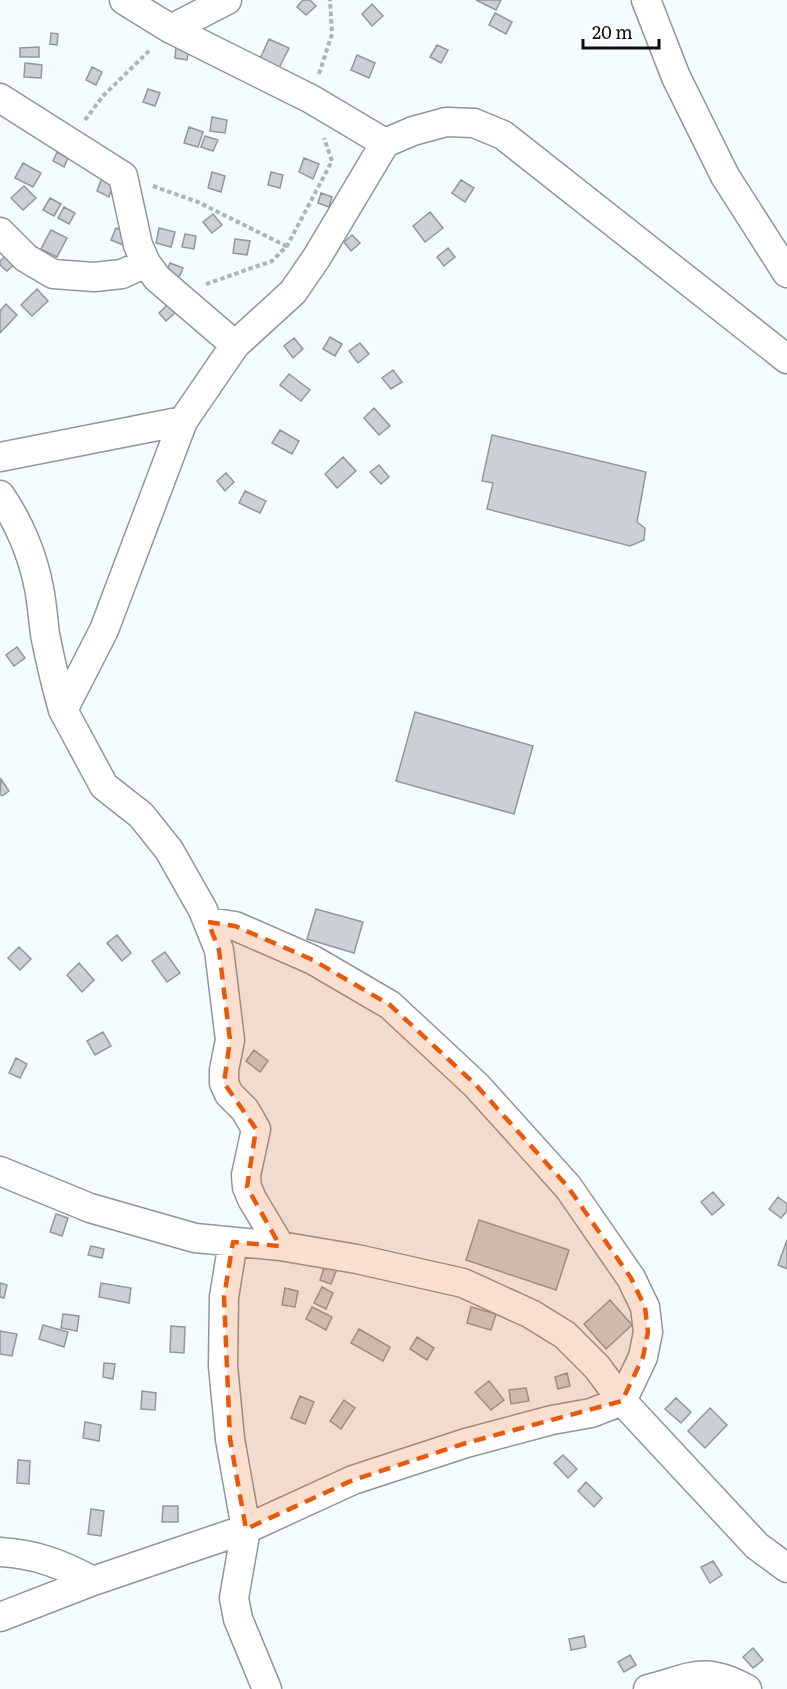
<svg xmlns="http://www.w3.org/2000/svg" width="787" height="1689" viewBox="0 0 787 1689" font-family="Literata,serif">
  <style>
    .building { fill: #ccd0d6; stroke: #93979c; stroke-width: 1.5 }
    .lines { fill: none; stroke-linecap: round; stroke-linejoin: round }
    .minor-casing { stroke: #909699; stroke-width: 31 }
    .path { stroke: #aeb4b7; stroke-width: 4; stroke-dasharray: 4.5 3; stroke-linecap: butt }
    .minor { stroke: #fff; stroke-width: 28 }
    .marked { fill: #e8590c; fill-opacity: 0.2; stroke: #e8590c; stroke-width: 4.5; stroke-dasharray: 12 8; stroke-linejoin: round }
  </style>
  <rect width="100%" height="100%" fill="#f4fcff"/>
  <path class="building" d="M303,0H310L316,6L306,15L297,7Z
    M476,0H501L496,10Z
    M372,4L383,16L372,26L362,14Z
    M495,13L512,22L506,34L489,25Z
    M51,33L58,34L57,45L50,44Z
    M269,39L289,48L278,70L259,61Z
    M437,45L448,50L441,63L430,57Z
    M176,46L189,47L187,60L175,58Z
    M39,47V57H20V48Z
    M357,55L375,63L369,78L351,70Z
    M25,63L42,65L41,78L24,77Z
    M92,67L102,72L96,85L86,80Z
    M148,89L160,93L155,106L143,102Z
    M212,117L227,120L225,133L210,131Z
    M189,127L203,132L198,147L184,143Z
    M205,136L218,140L213,151L201,147Z
    M57,152L68,158L64,167L53,161Z
    M304,158L319,164L313,179L299,172Z
    M23,163L41,173L33,187L15,178Z
    M212,172L225,176L221,192L208,188Z
    M271,172L283,175L280,188L268,185Z
    M102,178L114,183L109,197L97,191Z
    M461,180L474,188L465,202L452,193Z
    M24,186L36,198L23,210L11,198Z
    M321,193L332,197L329,207L318,203Z
    M50,198L61,204L54,216L43,210Z
    M64,207L75,213L69,224L58,218Z
    M430,212L443,228L425,242L413,226Z
    M213,214L222,225L212,233L203,222Z
    M116,228L128,233L123,245L111,240Z
    M159,228L175,232L171,247L156,243Z
    M51,230L67,238L57,257L41,249Z
    M185,234L196,236L194,249L182,247Z
    M352,235L360,243L351,251L344,242Z
    M235,239L250,241L247,255L233,253Z
    M448,248L455,257L444,266L437,257Z
    M7,255L16,263L7,271L0,265V261Z
    M170,263L183,268L178,280L165,275Z
    M37,289L48,301L32,316L21,305Z
    M170,302L178,310L166,321L159,313Z
    M6,304L17,315L0,333V311Z
    M330,337L342,344L335,356L323,349Z
    M294,338L303,349L293,358L284,346Z
    M360,343L369,354L358,363L349,351Z
    M393,370L402,382L391,389L382,378Z
    M289,374L310,390L301,401L280,385Z
    M374,408L390,426L379,435L364,418Z
    M280,430L299,441L292,454L272,443Z
    M492,435L646,472L637,522L645,528L644,540L630,546L487,509L493,483L482,481Z
    M343,457L356,471L337,488L325,474Z
    M379,465L389,477L381,484L370,472Z
    M226,473L234,482L225,491L217,481Z
    M245,491L266,501L260,513L239,503Z
    M17,647L25,658L14,666L6,655Z
    M415,712L533,746L514,814L396,781Z
    M1,779L9,791L2,796L0,794Z
    M316,909L363,922L354,953L307,939Z
    M117,935L131,953L122,961L107,943Z
    M19,947L31,959L20,970L8,958Z
    M165,952L180,973L167,982L152,961Z
    M79,963L94,980L82,992L67,975Z
    M103,1032L111,1046L95,1055L87,1041Z
    M254,1050L268,1061L260,1072L246,1061Z
    M16,1058L27,1064L20,1078L9,1073Z
    M713,1192L724,1205L712,1215L701,1202Z
    M778,1197L787,1204V1211L781,1218L769,1209Z
    M56,1214L68,1218L62,1236L50,1232Z
    M479,1220L569,1250L556,1290L466,1260Z
    M787,1240V1269L778,1265Z
    M91,1246L104,1249L102,1258L88,1255Z
    M325,1265L337,1269L331,1284L320,1280Z
    M0,1283L7,1285L4,1298L0,1297Z
    M101,1283L131,1288L129,1303L99,1297Z
    M322,1287L333,1293L326,1309L314,1303Z
    M285,1288L298,1291L295,1307L282,1305Z
    M610,1300L632,1325L606,1349L584,1324Z
    M312,1307L332,1317L326,1330L306,1319Z
    M471,1307L496,1314L491,1330L467,1323Z
    M63,1314L79,1316L77,1331L61,1328Z
    M43,1325L68,1332L64,1347L39,1339Z
    M171,1326L185,1327L184,1353L170,1352Z
    M359,1329L390,1347L383,1361L351,1343Z
    M0,1331L17,1334L12,1356L0,1354Z
    M417,1337L434,1348L427,1360L410,1349Z
    M104,1363L115,1364L113,1379L103,1377Z
    M567,1373L570,1386L558,1389L555,1377Z
    M489,1381L504,1400L491,1410L475,1392Z
    M526,1388L529,1401L511,1404L509,1390Z
    M142,1391L156,1393L155,1410L141,1409Z
    M300,1396L314,1402L305,1424L291,1418Z
    M676,1398L691,1412L681,1423L665,1409Z
    M344,1400L355,1408L341,1429L330,1421Z
    M710,1408L727,1425L705,1448L688,1431Z
    M85,1422L101,1425L99,1441L83,1438Z
    M563,1455L577,1469L568,1478L554,1463Z
    M18,1460L30,1461L29,1484L17,1483Z
    M586,1482L602,1498L594,1507L578,1491Z
    M163,1506H178V1522H162Z
    M91,1509L104,1511L101,1536L88,1534Z
    M713,1561L722,1575L710,1583L701,1567Z
    M584,1636L586,1647L571,1650L569,1639Z
    M753,1648L763,1660L753,1668L743,1657Z
    M630,1655L636,1665L624,1672L618,1662Z"/>
  <g class="lines">
    <g class="minor-casing">
      <path id="minor" d="M124,0L171,29L311,99L385,143
        M646,0L676,77L725,176L787,273
        M171,29L227,0
        M0,98L123,176L138,245L146,263L157,278L235,345
        M0,232L26,258L53,274L94,277L122,274L146,263
        M0,457L183,421
        M0,495C19,522 33,556 39,588C42,603 43,619 45,634C50,660 56,685 63,710
        M0,1171L90,1208L195,1238L280,1246L357,1259L463,1283L531,1314L565,1335L597,1367L622,1401L757,1546L787,1568
        M233,1242L224,1297L223,1366L230,1439L246,1529L234,1598L238,1619L267,1689
        M280,1246L252,1199L247,1187L246,1175L256,1129L245,1110L229,1094L224,1083V1070L230,1040L219,950L203,910L169,850L141,815L104,786L63,710L104,630L183,421L235,345L293,292L317,257L385,143L413,131L446,122L474,123L503,135L787,359
        M0,1552C36,1554 61,1564 93,1581L246,1529L353,1480L466,1443L552,1420L591,1413L622,1401L643,1357L648,1332L645,1307L631,1278L568,1187L476,1085L390,1005L313,960L235,926L208,922
        M0,1617L93,1581
        M648,1689C692,1678 703,1665 747,1689"/>
    </g>
    <path class="path" d="M319,74L332,34L330,0
      M85,120L103,96L151,49
      M153,186L198,202L288,247
      M206,284L272,261L287,246L332,161L324,138"/>
    <use href="#minor" class="minor"/>
  </g>
  <path class="marked" d="M208,922L235,926L313,960L390,1005L476,1085L568,1187L631,1278L645,1307L648,1332L643,1357L622,1401L466,1443L353,1480L246,1529L230,1439L224,1297L233,1242L280,1246L247,1187L256,1129L224,1083L230,1040L219,950Z"/>
  <path d="M583 39v9h76v-9" fill="none" stroke="#0c0e0f" stroke-width="3"/>
  <text x="592" y="39" font-size="18" fill="#0c0e0f" stroke="#ffffff" stroke-width="4.5" paint-order="stroke">20 m</text>
</svg>
